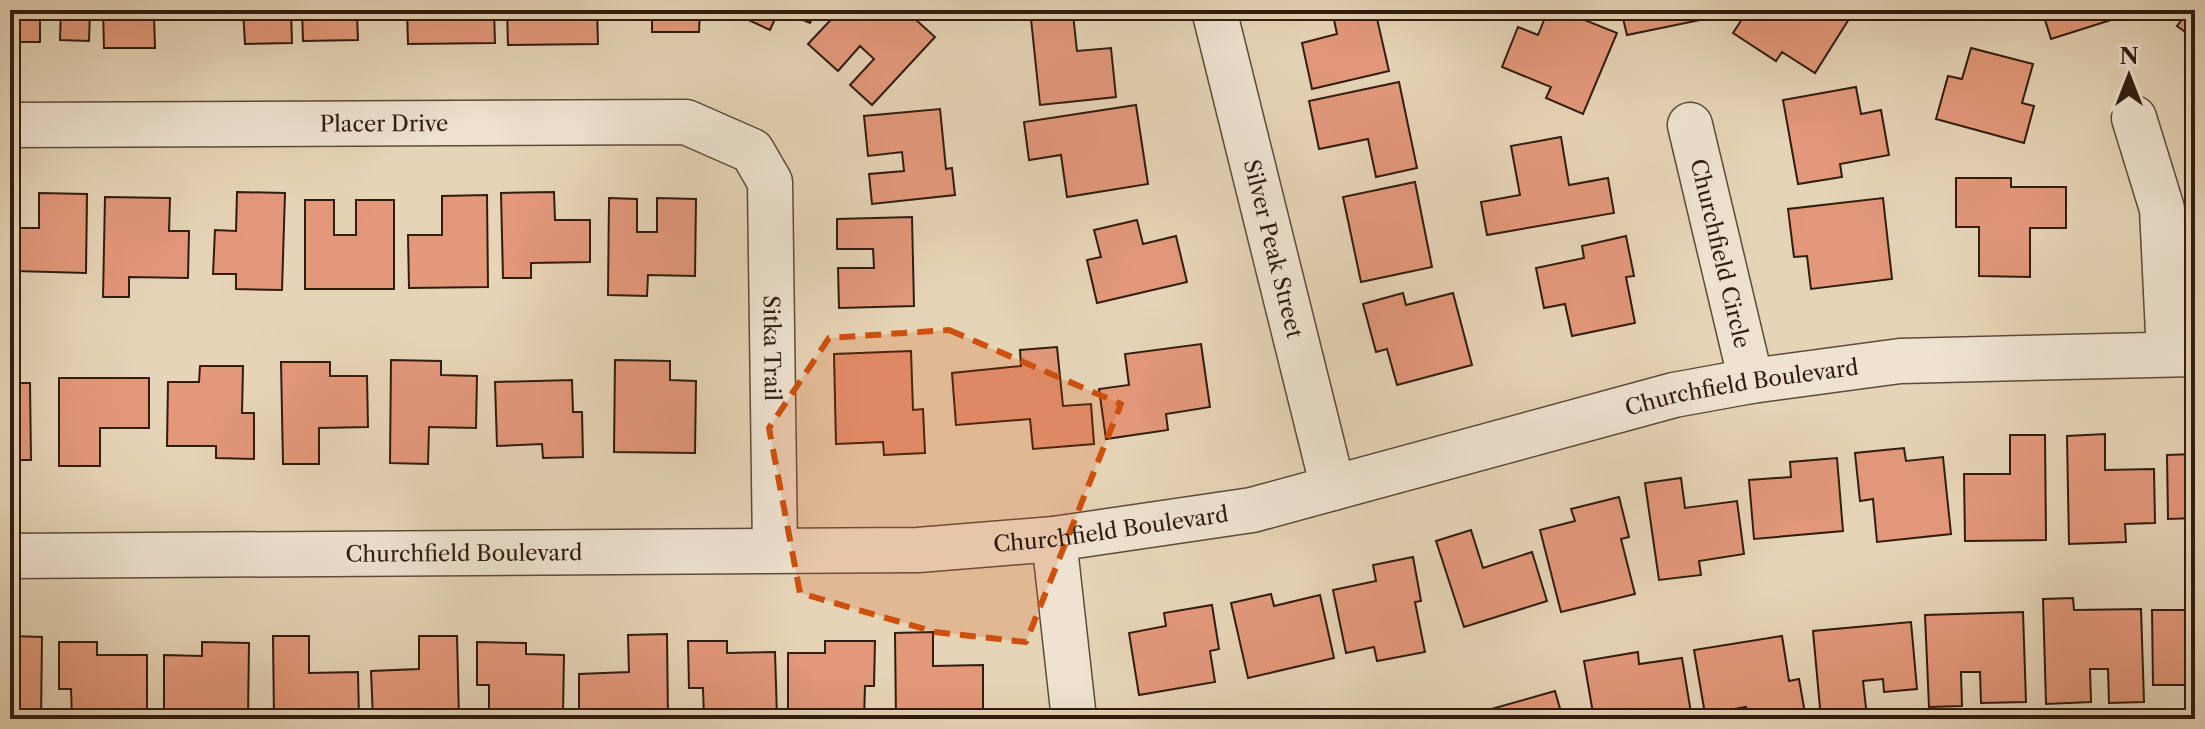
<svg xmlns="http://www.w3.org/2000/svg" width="2205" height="729" viewBox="0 0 2205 729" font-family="'Libre Caslon Text',serif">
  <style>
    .building { fill: #e3987a; stroke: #311c11; stroke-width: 2 }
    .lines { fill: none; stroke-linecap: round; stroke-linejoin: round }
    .minor-casing { stroke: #5e4a3a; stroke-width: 47 }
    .minor { stroke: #eee3d0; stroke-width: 44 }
    .marked { fill: #cd500d; fill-opacity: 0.2; stroke: #cd500d; stroke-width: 6; stroke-dasharray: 16 10; stroke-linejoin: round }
    .labels { text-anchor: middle; stroke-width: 8; stroke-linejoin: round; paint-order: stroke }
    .street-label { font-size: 22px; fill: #311c11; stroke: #eee3d0 }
  </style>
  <rect width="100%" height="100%" fill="#e5d4b6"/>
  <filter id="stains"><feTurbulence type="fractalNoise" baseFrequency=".0025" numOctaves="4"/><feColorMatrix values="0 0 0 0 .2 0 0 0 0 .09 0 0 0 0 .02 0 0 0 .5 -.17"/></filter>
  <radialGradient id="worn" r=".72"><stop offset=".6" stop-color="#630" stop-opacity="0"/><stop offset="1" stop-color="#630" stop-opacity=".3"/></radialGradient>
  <path class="building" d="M10,10H40V42H10Z
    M61,10H90L89,41L60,40Z
    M103,10H186V14L154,15L155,48H104Z
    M243,10H291L292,43L245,44Z
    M302,10H379V13L357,14L358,40L303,41Z
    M407,10H494L495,43L408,44Z
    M507,10H597L598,44L508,45Z
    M652,10H700L699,32H652Z
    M727,10H779L770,30Z
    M780,10H816L810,23Z
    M840,10H905L935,37L872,105L850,85L874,59L860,46L838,71L808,44Z
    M1332,10H1375L1389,71L1312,89L1302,43L1337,34Z
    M1548,10H1560L1617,33L1583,114L1546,98L1551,87L1502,67L1518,27L1538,35Z
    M1621,10H1708L1710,18L1627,35Z
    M1748,10H1835L1849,19L1815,73L1782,52L1776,61L1733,33Z
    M2042,10H2132L2133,13L2051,39Z
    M2189,10H2195V39L2177,26Z
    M1073,14L1077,51L1111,48L1116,97L1040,105L1031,19Z
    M1971,48L2033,64L2022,103L2034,106L2024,143L1936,119L1948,76L1962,79Z
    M1399,82L1417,168L1376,177L1368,139L1319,149L1309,101Z
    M1856,87L1861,114L1881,110L1889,155L1840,164L1842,177L1798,184L1783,100Z
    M1136,105L1148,184L1067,197L1061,155L1029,160L1024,122Z
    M940,109L946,169L952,168L955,195L872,204L869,174L904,171L902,152L868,156L864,116Z
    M1561,137L1569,185L1608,178L1614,213L1487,235L1481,202L1520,195L1511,146Z
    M1956,178H2011V187H2066V228H2030V277L1979,276V227H1956Z
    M1415,182L1432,267L1361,282L1343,197Z
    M237,192L285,193L282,290L236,289V274H213L215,230L236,231Z
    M554,192L555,220H590V262L531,263V278H503L501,193Z
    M39,193L87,194L86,273L16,271V228H39Z
    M487,195L488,287L409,288L408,235H442V196Z
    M105,197L170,198L169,231H189L188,278L129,277V297H103Z
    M609,198L637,199V232H657V198L696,199L695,276L648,275L647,296L608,295Z
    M1883,198L1892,279L1811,289L1807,256L1794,257L1788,209Z
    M305,200H334V235H356V200H394V289H305Z
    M912,217L914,306L839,308L838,268H874L873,249H837V219Z
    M1137,220L1143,244L1176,236L1187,282L1097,303L1087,260L1101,257L1094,230Z
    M1626,236L1634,276L1626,277L1635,323L1572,336L1565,304L1544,308L1536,268L1584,258L1582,246Z
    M1403,293L1406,305L1453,293L1472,365L1397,385L1387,349L1376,352L1363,304Z
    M1201,344L1210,407L1166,414L1168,430L1106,439L1099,389L1129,385L1125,354Z
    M1057,347L1063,406L1091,404L1094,444L1033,449L1030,419L956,425L952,373L1021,366L1020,350Z
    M911,351L913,410L923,409L925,453L884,455L883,442L836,444L834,354Z
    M391,360L441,361V375L477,376L476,428L429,427L428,464L390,463Z
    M615,360L670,361V380L696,381L695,453L614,452Z
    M281,362H330V376H367L368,427L319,428V464H283Z
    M200,366H243L242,413H254V459L216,458V446H167L168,382H199Z
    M59,378H149V428H100V466H59Z
    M572,380L573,412H582L583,457L543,458L542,444L497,446L495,382Z
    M10,383H30L31,460H10Z
    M2105,434V470L2154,469L2155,523L2125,524L2126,542L2069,544L2067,436Z
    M2010,435H2045L2046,540L1965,541L1964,474H2010Z
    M1904,448L1906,461L1943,457L1951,534L1877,542L1873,499L1860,501L1855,453Z
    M2195,454V518L2168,519L2167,455Z
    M1837,458L1843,531L1754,539L1749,480L1791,477L1790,462Z
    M1681,478L1685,508L1737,501L1744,554L1699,561L1701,575L1659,580L1645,483Z
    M1619,497L1629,537L1621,539L1635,594L1561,612L1540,530L1575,521L1571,509Z
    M1471,530L1483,568L1532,552L1547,601L1464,627L1436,541Z
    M1413,557L1421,601L1415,602L1425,652L1377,661L1374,647L1346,653L1333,590L1376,581L1373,565Z
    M2195,590V669H2185V685H2153L2152,610H2195Z
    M1271,594L1274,606L1320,595L1334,658L1248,678L1231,603Z
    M2073,598L2074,610L2141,609L2144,702L2109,703L2108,669H2090L2091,702L2046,704L2043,599Z
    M1212,605L1219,649L1210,651L1215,682L1139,695L1129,633L1166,626L1164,613Z
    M2023,612L2026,702L1981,703L1980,672H1961L1962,706L1929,707L1925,615Z
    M1911,622L1917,689L1884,692L1883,679L1863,681L1867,717L1821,719L1813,631Z
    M933,632V666L983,665V718L896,719L895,633Z
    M667,634L668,719H579V674L629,672L628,635Z
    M10,636L42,637L41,719H10Z
    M273,636H309V673L358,672L359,719H274Z
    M419,636H457L459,719H373L371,671L419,669Z
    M1782,636L1789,681L1799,679L1806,719H1748L1746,707L1705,714L1694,650Z
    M688,641H727V653L775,652L777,717L704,719L703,688H689Z
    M825,641H875L874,686H865L864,719H788V653H825Z
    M59,642H97V655H147V719H72L71,689H59Z
    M202,642L249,643L248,718H164V655L202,656Z
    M477,642L526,643V654L564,655L563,714H537V719H489V685H477Z
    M1638,652L1639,664L1682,658L1692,719H1594L1584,661Z
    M1555,691L1563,719H1471L1470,715Z"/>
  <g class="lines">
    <g class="minor-casing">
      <g id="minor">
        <path id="s1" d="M1214,10L1333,488"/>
        <path d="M2134,118L2162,209L2169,354"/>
        <path id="s2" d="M10,125L686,122L752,151L770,182L775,550"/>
        <path id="s3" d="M1690,125L1751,381"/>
        <path d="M1054,539L1074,719"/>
        <path id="s4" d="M10,556L918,550L1054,539L1252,510L1674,395L1751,381L1900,361L2195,354"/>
      </g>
    </g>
    <use href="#minor" class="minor"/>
  </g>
  <path class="marked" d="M949,330L1121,404L1026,642L935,632L800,593L769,428L829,338Z"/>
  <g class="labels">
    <g class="street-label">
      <text dy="8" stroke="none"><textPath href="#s2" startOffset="374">Placer Drive</textPath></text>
      <text dy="8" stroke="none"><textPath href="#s1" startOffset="246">Silver Peak Street</textPath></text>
      <text dy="8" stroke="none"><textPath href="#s3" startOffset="132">Churchfield Circle</textPath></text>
      <text dy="8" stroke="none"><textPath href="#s2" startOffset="950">Sitka Trail</textPath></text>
      <text dy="8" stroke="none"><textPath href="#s4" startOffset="1750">Churchfield Boulevard</textPath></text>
      <text dy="8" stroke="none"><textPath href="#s4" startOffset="1102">Churchfield Boulevard</textPath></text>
      <text dy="8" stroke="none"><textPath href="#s4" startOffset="454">Churchfield Boulevard</textPath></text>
    </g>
  </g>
  <rect width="2205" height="729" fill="none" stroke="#e5d4b6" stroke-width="40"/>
  <rect x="12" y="12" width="2181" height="705" fill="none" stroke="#311c11" stroke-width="4"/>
  <rect x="20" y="20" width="2165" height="689" fill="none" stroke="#311c11" stroke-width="2"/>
  <g transform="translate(2129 76)" stroke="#eee3d0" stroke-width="6" paint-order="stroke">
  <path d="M0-6L14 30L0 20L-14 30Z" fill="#311c11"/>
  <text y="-12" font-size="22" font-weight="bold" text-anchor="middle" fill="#311c11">N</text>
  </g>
  <rect width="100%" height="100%" filter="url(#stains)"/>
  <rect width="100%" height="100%" fill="url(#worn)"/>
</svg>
